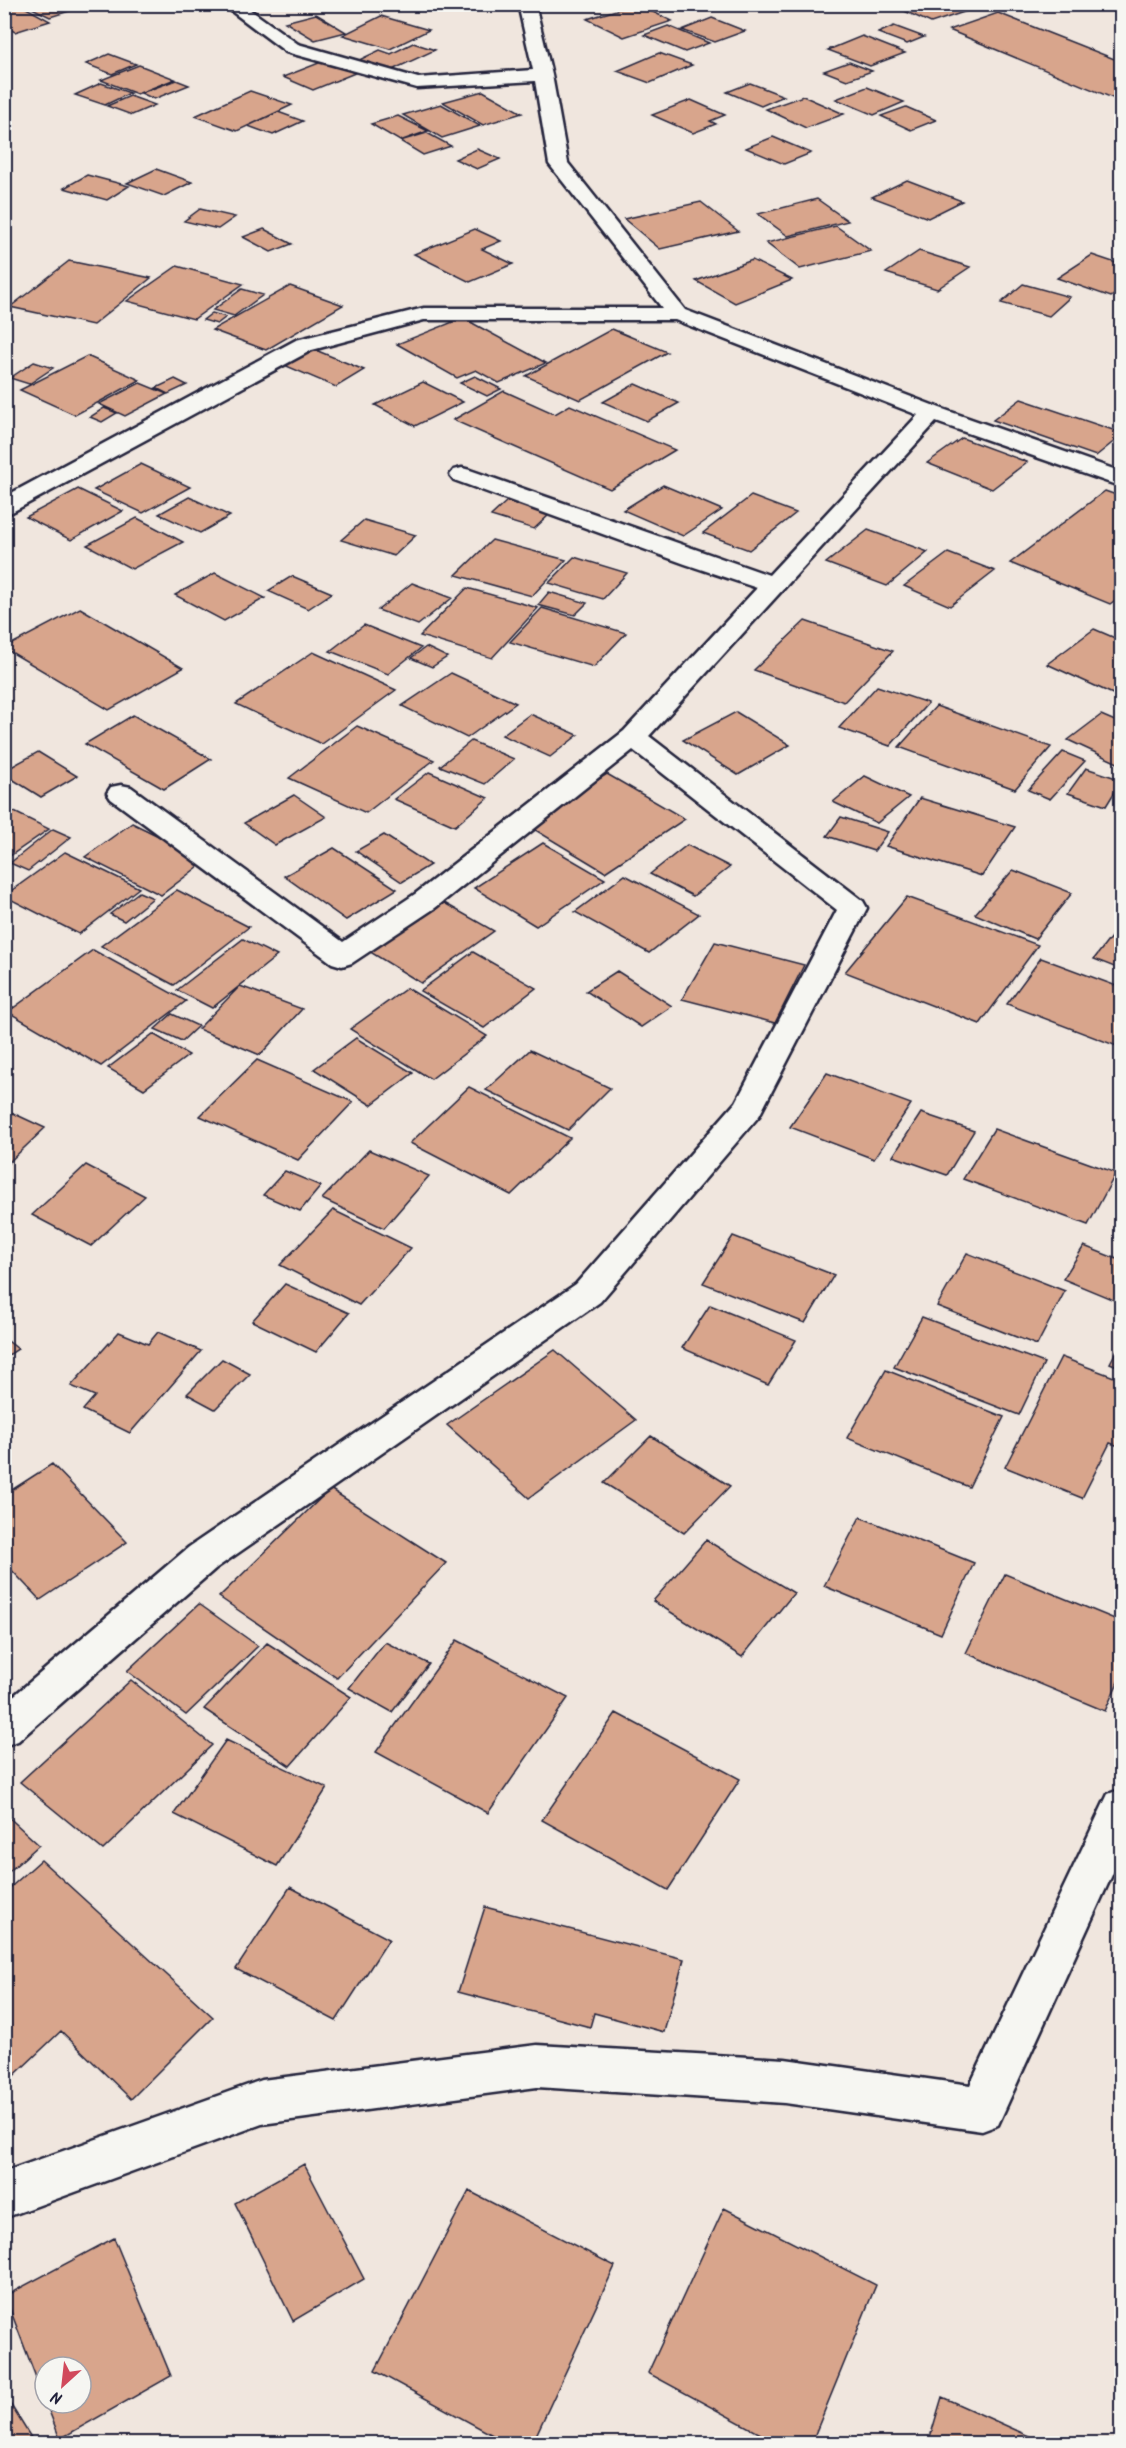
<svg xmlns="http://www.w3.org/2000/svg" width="1126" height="2448" viewBox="0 0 1126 2448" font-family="Kalam,sans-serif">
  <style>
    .building { fill: #d8a58c; stroke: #22223b; stroke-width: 1.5 }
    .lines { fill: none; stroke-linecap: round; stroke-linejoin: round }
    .minor-casing { stroke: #22223b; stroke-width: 5 }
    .tertiary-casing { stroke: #22223b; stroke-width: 5 }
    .minor { fill: #f6f6f2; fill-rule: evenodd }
    .tertiary { fill: #f6f6f2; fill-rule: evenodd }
  </style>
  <rect width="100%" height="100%" fill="#f0e6de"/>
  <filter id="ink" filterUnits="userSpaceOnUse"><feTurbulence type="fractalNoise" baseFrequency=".0167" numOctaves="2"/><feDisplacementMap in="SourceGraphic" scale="12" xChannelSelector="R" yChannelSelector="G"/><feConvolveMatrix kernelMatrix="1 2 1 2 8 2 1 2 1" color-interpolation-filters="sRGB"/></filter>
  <g filter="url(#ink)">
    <path class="building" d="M4,4H19L50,21L15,32L4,26Z
      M24,4H92L50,17Z
      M636,4L672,21L624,37L587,19Z
      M889,4H978L982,6L931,23Z
      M998,13L1122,62V102L949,30Z
      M316,14L346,32L315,40L285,22Z
      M381,16L429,30L390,49L343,35Z
      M712,18L745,31L715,42L682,30Z
      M668,26L709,43L685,52L644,35Z
      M894,26L924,37L907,44L878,33Z
      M862,36L905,53L870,66L828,50Z
      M413,43L435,50L392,70L359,60L380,50L391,54Z
      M659,53L692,65L650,83L617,71Z
      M109,54L136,64L112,74L86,64Z
      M324,61L355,73L313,90L283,77Z
      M849,62L872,71L847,80L824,71Z
      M139,65L175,79L137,94L101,80Z
      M176,80L189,85L154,99L141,93Z
      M101,83L130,93L105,105L75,95Z
      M750,83L784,96L761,106L727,92Z
      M867,87L904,102L874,115L836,99Z
      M250,91L292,105L237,131L195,116Z
      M483,91L522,113L483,125L443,102Z
      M130,96L155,105L132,115L107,106Z
      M803,96L844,114L806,128L766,109Z
      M691,100L725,115L710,121L716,124L693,133L652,115Z
      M441,104L480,126L442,138L403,115Z
      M906,107L936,120L911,130L881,116Z
      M278,112L303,121L273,135L248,126Z
      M398,116L428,131L400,141L371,124Z
      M427,133L451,146L423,155L400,141Z
      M773,137L811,153L784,164L746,148Z
      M477,149L500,159L477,169L455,159Z
      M156,169L192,182L164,196L127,183Z
      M87,175L129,186L107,200L64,188Z
      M907,180L962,201L928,218L872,197Z
      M817,199L848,221L788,236L758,214Z
      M701,202L738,231L660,249L624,219Z
      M200,209L235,217L218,229L184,221Z
      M836,226L871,251L800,269L766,243Z
      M264,229L292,244L271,252L243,237Z
      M475,229L501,241L482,249L513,264L470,282L414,254Z
      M919,251L970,267L937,289L886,273Z
      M1092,255L1122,265V290L1111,297L1057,278Z
      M752,260L792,280L735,303L696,281Z
      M69,261L151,278L93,325L10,307Z
      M177,266L243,284L194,319L127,301Z
      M1023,284L1070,297L1049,316L1001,303Z
      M290,286L343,305L266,350L212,330Z
      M242,289L263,295L234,316L213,310Z
      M212,313L226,317L217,324L203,320Z
      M463,318L546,363L499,383L476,370L457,378L397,344Z
      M612,329L667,352L580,400L526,376Z
      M313,349L364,370L336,387L284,365Z
      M87,356L140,380L75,415L20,390Z
      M34,362L53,368L29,384L10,378Z
      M475,376L501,389L487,396L460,383Z
      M175,379L187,385L168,394L156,388Z
      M423,382L463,402L415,426L375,405Z
      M140,383L167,394L125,416L99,404Z
      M635,384L679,403L647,421L603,402Z
      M504,391L555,414L570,405L675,450L610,489L453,420Z
      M1021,399L1122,433V435L1096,456L993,420Z
      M104,408L117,413L102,422L90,417Z
      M962,438L1027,462L992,489L927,463Z
      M141,464L190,487L143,513L94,490Z
      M663,485L722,510L683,536L623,510Z
      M78,489L123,511L71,540L26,517Z
      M1105,491L1122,497V595L1110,604L1010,563Z
      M751,496L796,513L749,550L703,533Z
      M189,497L230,516L200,533L159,514Z
      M508,500L551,513L534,529L491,516Z
      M137,518L183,542L132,569L87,545Z
      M364,520L416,535L394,556L341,540Z
      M868,530L928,552L887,586L826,563Z
      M492,540L566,560L532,596L456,575Z
      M948,553L995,571L950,606L904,586Z
      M574,557L627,573L603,599L549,583Z
      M215,573L265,598L224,621L175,595Z
      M292,576L332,593L308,609L268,591Z
      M412,583L452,598L418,625L378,610Z
      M467,588L538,608L492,658L420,636Z
      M549,592L587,603L575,615L538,605Z
      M80,608L183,668L109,710L4,648Z
      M542,608L626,633L594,667L510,642Z
      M805,621L893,651L844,702L754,670Z
      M364,625L421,648L388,674L330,651Z
      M1094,629L1122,641V689L1115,695L1047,664Z
      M426,647L447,657L432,667L411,658Z
      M313,652L396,690L322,744L236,704Z
      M451,673L516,703L467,738L402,706Z
      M877,686L928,703L890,746L839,728Z
      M936,706L1051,747L1015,789L899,747Z
      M736,712L790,745L738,775L683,740Z
      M530,714L578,735L550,757L502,735Z
      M133,715L211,759L164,789L85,744Z
      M1101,715L1122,724V765L1068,740Z
      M357,726L434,760L366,813L289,778Z
      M471,741L514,759L485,784L440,766Z
      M38,752L77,776L41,797L4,774V771Z
      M1063,752L1085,761L1050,799L1028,790Z
      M1086,768L1122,780L1106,806L1068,793Z
      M429,772L488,798L455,826L394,799Z
      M607,774L685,819L605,872L527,825Z
      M865,776L909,797L877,823L833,802Z
      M294,795L326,817L275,845L244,823Z
      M920,798L1015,827L982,876L886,846Z
      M4,807L49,829L4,860Z
      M841,817L888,832L874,851L827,836Z
      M132,823L207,860L161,895L85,857Z
      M53,829L71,837L28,871L10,863Z
      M384,835L430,865L402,882L356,851Z
      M543,843L605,879L536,926L474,888Z
      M687,845L730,867L693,896L650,874Z
      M334,848L397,889L346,920L284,876Z
      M65,852L139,888L79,934L4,896Z
      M1013,870L1072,893L1035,939L975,914Z
      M625,875L699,914L649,953L575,912Z
      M177,890L249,927L174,985L101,946Z
      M139,892L153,898L124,921L110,914Z
      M907,897L1038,945L980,1024L845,972Z
      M439,900L494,931L421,983L367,950Z
      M1122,923V970L1094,959Z
      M243,939L277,956L212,1008L177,990Z
      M715,942L804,965L775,1023L682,999Z
      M93,950L186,1001L101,1066L8,1012Z
      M473,952L536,988L484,1028L420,991Z
      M1041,958L1122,988V1048L1007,1004Z
      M617,971L672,1006L641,1027L586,991Z
      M240,986L302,1009L260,1055L198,1029Z
      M407,988L487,1036L431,1079L350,1029Z
      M172,1014L198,1026L182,1041L155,1029Z
      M153,1034L189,1055L144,1089L108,1068Z
      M356,1038L413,1073L371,1105L314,1069Z
      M530,1050L610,1088L568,1130L486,1090Z
      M257,1060L353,1102L298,1160L200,1116Z
      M827,1073L911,1104L874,1159L790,1127Z
      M469,1087L570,1138L511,1195L410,1143Z
      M4,1109L45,1128L4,1167Z
      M921,1113L974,1131L947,1175L893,1156Z
      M994,1129L1116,1173L1088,1225L963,1179Z
      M369,1150L429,1176L384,1228L322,1199Z
      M86,1165L145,1196L91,1246L32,1215Z
      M285,1171L321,1186L300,1211L263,1195Z
      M333,1210L411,1248L359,1305L280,1265Z
      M733,1236L834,1275L805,1323L703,1283Z
      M1084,1246L1122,1261L1121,1303L1063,1279Z
      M967,1253L1065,1291L1037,1345L937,1306Z
      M285,1284L349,1313L316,1352L252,1321Z
      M710,1305L796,1340L768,1385L682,1348Z
      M922,1317L1044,1363L1019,1415L894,1367Z
      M119,1332L148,1344L158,1332L201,1351L130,1433L83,1410L95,1396L71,1386Z
      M4,1338L18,1349L4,1358Z
      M1122,1340V1368L1110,1363Z
      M555,1350L636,1420L529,1498L447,1425Z
      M1061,1357L1122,1380V1447L1110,1443L1082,1498L1005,1467Z
      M222,1359L250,1374L215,1409L187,1394Z
      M886,1370L1004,1417L969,1487L847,1438Z
      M651,1436L730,1486L684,1533L604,1483Z
      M52,1464L127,1542L40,1600L4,1562V1495Z
      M330,1489L446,1563L337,1678L219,1597Z
      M860,1517L974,1563L941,1634L824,1586Z
      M706,1540L794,1593L742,1657L653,1601Z
      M1005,1574L1122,1622V1673L1105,1711L966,1653Z
      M199,1604L258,1646L186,1715L127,1671Z
      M457,1640L568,1698L488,1813L376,1752Z
      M385,1642L429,1664L392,1712L349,1688Z
      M267,1643L351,1697L290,1766L204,1709Z
      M131,1680L212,1745L103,1850L20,1782Z
      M616,1713L740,1779L668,1890L542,1820Z
      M226,1740L327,1788L277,1866L174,1814Z
      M4,1813L39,1845L4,1876Z
      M41,1860L213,2017L131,2099L61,2031L4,2085V1893Z
      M290,1887L389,1939L336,2021L236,1969Z
      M485,1907L684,1959L664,2032L594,2013L590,2027L458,1992Z
      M304,2164L364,2279L293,2321L235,2203Z
      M469,2191L615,2266L532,2444H509L375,2371Z
      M724,2208L876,2285L811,2444H779L648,2373Z
      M114,2238L171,2376L60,2439L46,2403H81V2367H45V2401L5,2296Z
      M4,2394L35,2444H4Z
      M942,2397L1047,2444H928Z"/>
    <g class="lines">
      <g class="minor-casing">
        <path id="minor" d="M222,4H242L298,44L418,78L533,70L518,4H535L552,75L568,163L685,310L940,408L1122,472V487L936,422L649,736L863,901L867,908L759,1116L600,1302L215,1569L18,1741L4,1746V1704L189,1547L576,1284L736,1102L837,910L633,750L435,908L352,963L342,966L332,963L111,799L107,793L111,787L121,785L131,787L343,942L415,894L624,731L757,588L685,564L454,480L450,475L454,470L462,468L470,470L769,575L918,415L675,320H424L312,350L12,512L4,514V497L296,340L424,308H662L549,164L535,81L417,88L286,52Z"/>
      </g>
      <g class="tertiary-casing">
        <path id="tertiary" d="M1122,1789V1853L998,2125L982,2131L785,2103L537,2087L262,2124L4,2218V2172L262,2080L537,2045L785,2059L970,2085L1108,1794Z"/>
      </g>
      <use href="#minor" class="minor"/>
      <use href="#tertiary" class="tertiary"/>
    </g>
  </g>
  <rect width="1126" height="2448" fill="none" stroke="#f6f6f2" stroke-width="24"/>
  <rect x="12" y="12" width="1102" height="2424" fill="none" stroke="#22223b" stroke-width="2" filter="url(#ink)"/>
  <g transform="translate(63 2385) rotate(207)"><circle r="28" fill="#f6f6f2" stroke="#a1a1a9" stroke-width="1.5"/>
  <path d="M0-4.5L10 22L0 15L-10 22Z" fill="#d1495b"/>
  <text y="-9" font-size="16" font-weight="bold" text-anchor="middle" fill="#22223b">N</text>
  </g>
</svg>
